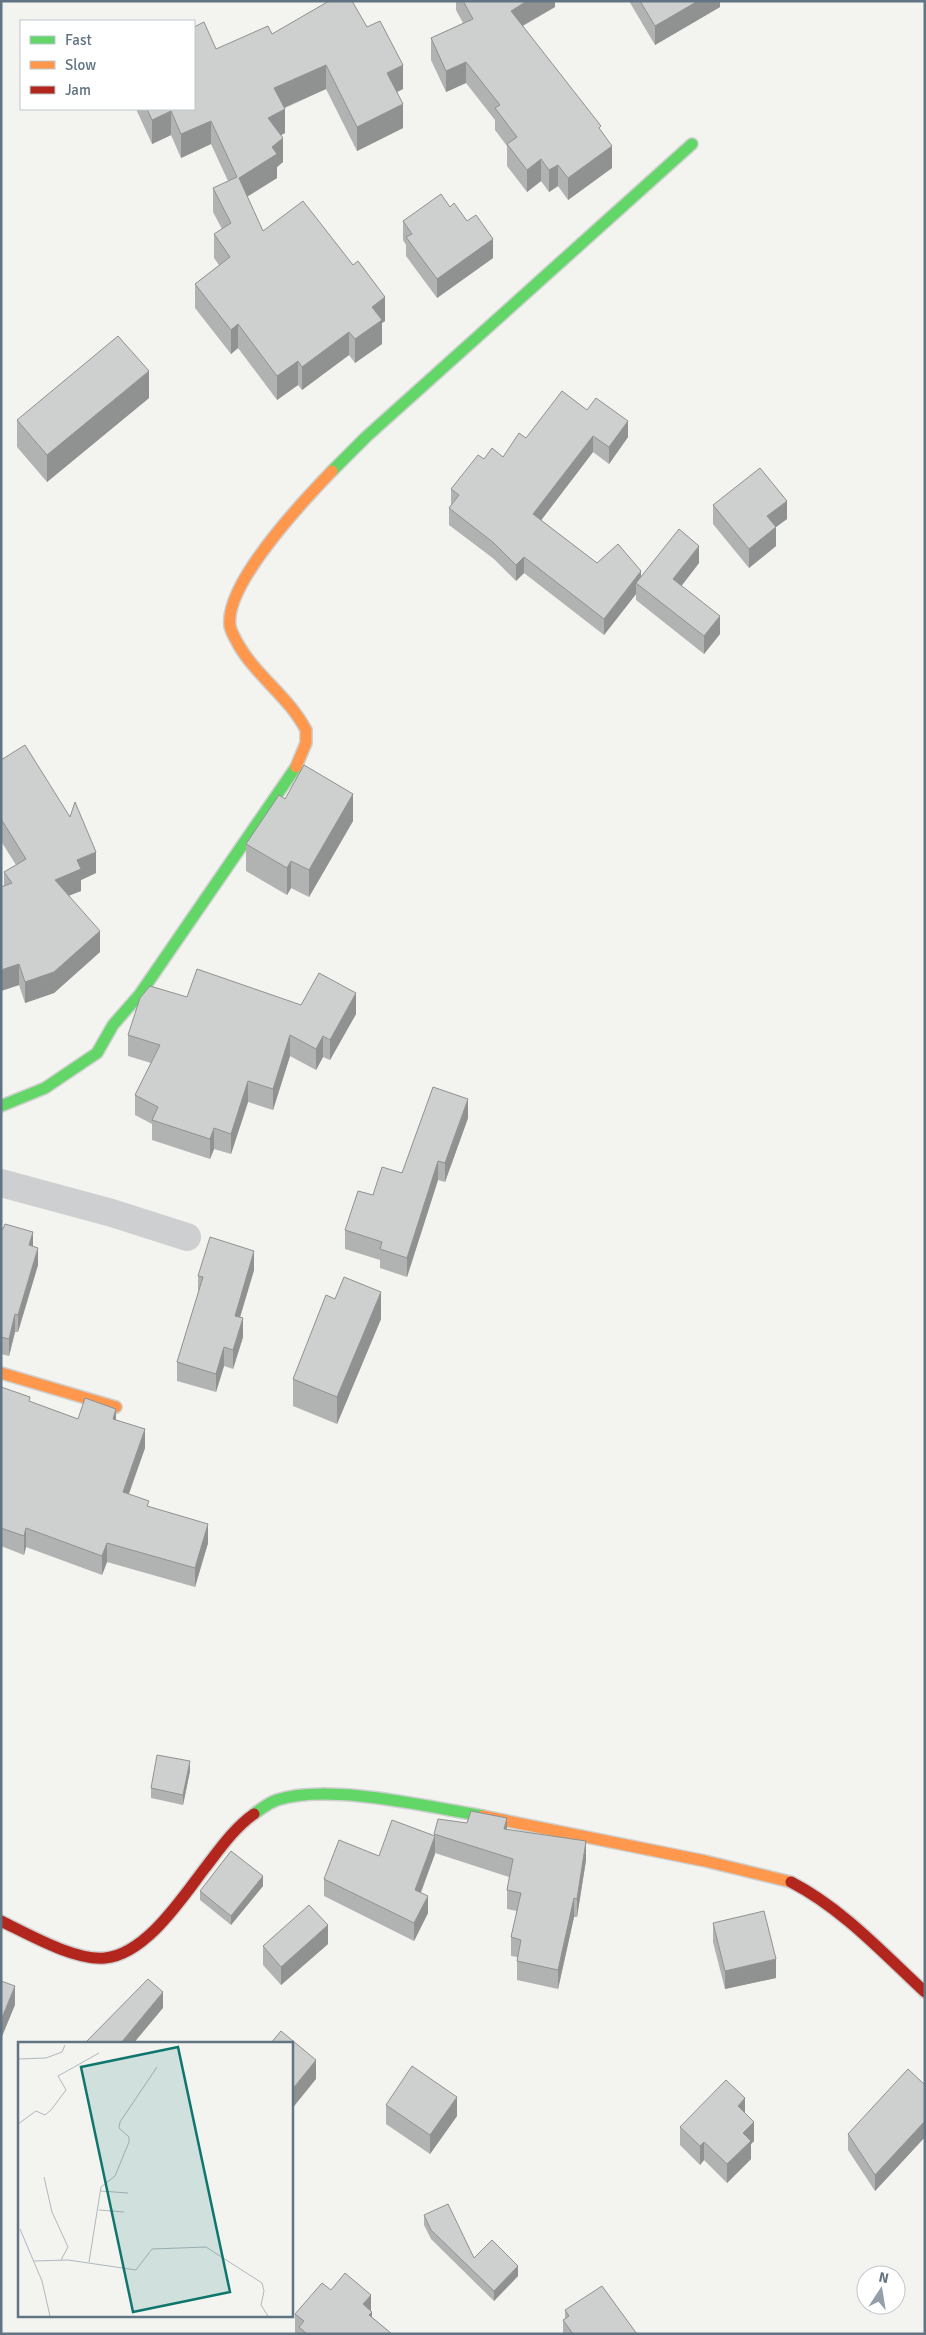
<svg xmlns="http://www.w3.org/2000/svg" width="926" height="2335" viewBox="0 0 926 2335" font-family="Signika,sans-serif">
  <style>
    .lines { fill: none; stroke-linecap: round; stroke-linejoin: round }
    .fast-casing { stroke: #ced0d0; stroke-width: 14 }
    .slow-casing { stroke: #ced0d0; stroke-width: 14 }
    .jam-casing { stroke: #ced0d0; stroke-width: 14 }
    .street { stroke: #cecfd0; stroke-width: 28 }
    .fast { stroke: #63d668; stroke-width: 11 }
    .slow { stroke: #ff974d; stroke-width: 11 }
    .jam { stroke: #b3261e; stroke-width: 11 }
    .wall { fill: #b1b2b2 }
    .shaded-wall { fill: #909191 }
    .building { fill: #cecfcf; stroke: #909191 }
    .inset-road { fill: none; stroke: #b0b8be; stroke-width: 1 }
    .view { fill: #0f766e; fill-opacity: 0.15; stroke: #0f766e; stroke-width: 2.5 }
    .inset-edge { fill: none; stroke: #617483; stroke-width: 2.5 }
  </style>
  <rect width="100%" height="100%" fill="#f3f3f0"/>
  <g class="lines">
    <g class="fast-casing">
      <path id="fast" d="M332,471L366,437L692,144
        M1,1106L45,1088L97,1053L113,1025L140,994L296,767
        M254,1814C261,1809 268,1803 277,1800C329,1783 429,1807 483,1816"/>
    </g>
    <g class="slow-casing">
      <path id="slow" d="M296,767L306,743V730C289,697 256,676 238,644C235,638 231,632 230,626C224,585 304,500 332,471
        M1,1373L116,1407
        M483,1816L705,1861L791,1882"/>
    </g>
    <g class="jam-casing">
      <path id="jam" d="M791,1882C843,1909 883,1953 925,1992
        M1,1921C28,1934 75,1961 105,1958C146,1954 182,1898 205,1868C219,1850 235,1827 254,1814"/>
    </g>
    <path class="street" d="M1,1183L112,1213L187,1237"/>
    <use href="#fast" class="fast"/>
    <use href="#slow" class="slow"/>
    <use href="#jam" class="jam"/>
  </g>
  <path class="wall" d="M456,1H555V7L523,26L601,132L612,168L568,200L558,186L549,192L541,181L527,192L507,166V146L495,130V120L466,83L446,92L431,60V38L463,23L456,10Z
    M629,1H720V7L655,45Z
    M367,27L403,89L397,92L403,128L357,151L326,89L285,108V133L281,135L283,162L277,167V178L247,196L263,231L385,321L382,323V344L355,363L349,355L302,390L298,385L277,400L238,348L231,354L195,308V284L219,265L214,258V234L222,229L213,212V188L228,181L211,144L181,158L171,135L152,144L136,109H194L216,49L272,34Z
    M450,207L493,258L437,298L406,256V245L403,240V221Z
    M149,398L47,482L17,447V420Z
    M587,410L628,437L609,464L593,452L541,520L597,563L641,576L699,563L681,586L720,634L704,654L636,600V594L604,635L524,573L516,581L494,559L449,525V508L451,505V489L484,459L503,457L526,438Z
    M713,505L787,519L776,527V546L749,568L713,524Z
    M1,760L96,873L81,880V891L68,896L100,952L54,993L25,1003L19,985L1,991V887L4,886V872L16,865L1,841Z
    M285,799L353,821L309,897L291,888L287,895L246,871V844Z
    M187,997L301,1005L356,1014L330,1060L323,1057L316,1070L290,1056L273,1110L248,1102L231,1154L214,1149L210,1159L152,1140V1124L135,1115V1095L151,1063L128,1056V1035Z
    M468,1118L445,1182L438,1180L407,1277L380,1268V1260L345,1249V1230L373,1195L402,1173Z
    M1,1229L33,1246L38,1265L18,1332H15L9,1356L1,1354Z
    M254,1270L240,1317L243,1337L233,1369L224,1366L216,1392L177,1381V1362L198,1294V1276Z
    M381,1319L337,1424L293,1406V1379Z
    M1,1387L30,1402L78,1419L116,1420L145,1448L128,1494L208,1543L195,1587L107,1562L102,1575L26,1547L24,1555L1,1546Z
    M190,1771L183,1805L151,1798V1788Z
    M507,1829L586,1860L577,1917H574L558,1989L517,1980V1957L511,1956V1937L517,1911L507,1909V1890L509,1877L435,1853L421,1893L428,1913L414,1941L324,1896V1879L379,1856L434,1836V1834Z
    M263,1886L231,1925L200,1900V1891Z
    M713,1923L776,1978L725,1989L713,1942Z
    M328,1944L281,1985L263,1965V1946Z
    M925,2085V2137L875,2191L848,2150V2134Z
    M386,2105L457,2116L430,2154L386,2124Z
    M745,2114L754,2141L751,2144V2159L727,2183L704,2160L700,2165L680,2145V2127Z
    M424,2215L474,2258L518,2276L494,2301L431,2239L424,2225Z
    M565,2310L637,2334H563V2320L565,2319Z
    M371,2311L372,2317L392,2334H295V2314Z"/>
  <path class="shaded-wall" d="M527,1H555V7L511,32V11Z
    M698,1H720V7L655,45V26Z
    M466,62V83L446,92V71Z
    M326,65V89L274,112V88Z
    M403,65V89L387,97V73Z
    M403,104V128L357,151V127Z
    M285,109V133L268,142V118Z
    M171,111V135L152,144V120Z
    M211,121V144L181,158V134Z
    M283,138V162L277,167V178L239,202V178L272,147Z
    M612,146V168L568,200V178Z
    M541,159V181L527,192V170Z
    M558,165V186L549,192V170Z
    M493,239V258L437,298V279Z
    M385,297V321L382,323V344L355,363V339L372,307Z
    M238,324V348L231,354V330Z
    M349,332V355L302,390V367Z
    M298,361V385L277,400V376Z
    M149,371V398L47,482V455Z
    M628,421V437L609,464V447Z
    M593,436V452L533,531V514Z
    M787,501V519L776,527V546L749,568V549L767,516Z
    M699,546V563L673,597V579Z
    M524,557V573L516,581V565Z
    M641,571V587L636,583V594L604,635V619Z
    M720,616V634L704,654V636Z
    M353,794V821L309,897V870Z
    M96,852V873L81,880V891L55,901V880L77,860Z
    M291,861V888L287,895V868Z
    M100,931V952L54,993L25,1003V982Z
    M19,964V985L1,991V970Z
    M356,993V1014L330,1060V1040Z
    M290,1035V1056L273,1110V1089Z
    M323,1036V1057L316,1070V1049Z
    M248,1081V1102L231,1154V1134Z
    M468,1099V1118L445,1182V1163Z
    M214,1128V1149L210,1159V1139Z
    M438,1161V1180L407,1277V1258Z
    M33,1232V1249L29,1245Z
    M38,1248V1265L18,1332V1315Z
    M254,1251V1270L235,1334V1316Z
    M381,1292V1319L337,1424V1397Z
    M15,1314V1332L9,1356V1339Z
    M243,1318V1337L233,1369V1350Z
    M224,1347V1366L216,1392V1374Z
    M116,1409V1428L113,1419Z
    M145,1429V1448L123,1511V1492Z
    M208,1524V1543L195,1587V1568Z
    M26,1528V1547L24,1555V1536Z
    M107,1543V1562L102,1575V1556Z
    M190,1761V1771L183,1805V1795Z
    M507,1818V1837L504,1829Z
    M435,1836V1854L415,1907V1890Z
    M586,1841V1860L577,1917V1899Z
    M263,1876V1886L231,1925V1916Z
    M428,1896V1913L414,1941V1923Z
    M574,1898V1917L558,1989V1970Z
    M328,1925V1944L281,1985V1967Z
    M776,1959V1978L725,1989V1971Z
    M15,1986V2005L1,2039V2020Z
    M163,1992V2008L133,2044H120Z
    M316,2060V2079L291,2110V2091Z
    M457,2097V2116L430,2154V2135Z
    M745,2098V2117L738,2106Z
    M925,2121V2137L875,2191V2175Z
    M754,2122V2141L751,2144V2159L727,2183V2164L743,2133Z
    M704,2142V2160L700,2165V2146Z
    M518,2266V2276L494,2301V2291Z
    M371,2295V2313L372,2312V2334L363,2304Z"/>
  <path class="building" d="M329,1H352L367,27L380,21L403,65L387,73L403,104L357,127L326,65L274,88L285,109L268,118L283,138L272,147L277,154L239,178L263,231L303,201L353,265L358,261L385,297L372,307L382,320L355,339L349,332L302,367L298,361L277,376L238,324L231,330L195,284L230,257L214,234L231,223L213,188L237,177L211,121L181,134L171,111L152,120L147,109H194V27L204,22L216,49L268,26L272,34Z
    M463,1H527L511,11L601,126L599,128L612,146L568,178L558,165L549,170L541,159L527,170L507,144L517,137L495,108L500,105L466,62L446,71L431,38L473,19Z
    M640,1H698L655,26Z
    M441,194L450,207L454,203L467,221L476,215L493,239L437,279L406,237L412,234L403,221Z
    M118,336L149,371L47,455L17,420Z
    M562,391L587,410L596,398L628,421L609,447L593,436L533,514L597,563L618,544L641,571L604,619L524,557L516,565L494,543L449,508L459,495L451,489L478,455L484,459L492,448L503,457L519,433L526,438Z
    M760,468L787,501L767,516L776,527L749,549L713,505Z
    M679,529L699,546L673,579L720,616L704,636L636,583Z
    M25,745L70,817L75,802L96,852L77,860L81,869L55,880L100,931L54,972L25,982L19,964L1,970V887L12,883L4,872L26,859L1,819V760Z
    M304,765L353,794L309,870L291,861L287,868L246,844L279,795L285,799Z
    M197,969L301,1005L319,973L356,993L330,1040L323,1036L316,1049L290,1035L273,1089L248,1081L231,1134L214,1128L210,1139L152,1120L158,1107L135,1095L160,1045L128,1035L140,998L150,986L187,997Z
    M433,1087L468,1099L445,1163L438,1161L407,1258L380,1249L382,1242L345,1230L358,1191L373,1195L382,1167L402,1173Z
    M5,1224L33,1232L29,1245L38,1248L18,1315L15,1314L9,1339L1,1337V1229H3Z
    M210,1237L254,1251L235,1316L243,1318L233,1350L224,1347L216,1374L177,1362L203,1277L198,1276Z
    M344,1277L381,1292L337,1397L293,1379L326,1295L335,1299Z
    M1,1387L30,1397L29,1401L78,1419L85,1398L116,1409L113,1419L145,1429L123,1492L149,1501L147,1506L208,1524L195,1568L107,1543L102,1556L26,1528L24,1536L1,1528Z
    M157,1755L190,1761L183,1795L151,1788Z
    M471,1811L507,1818L504,1829L586,1841L577,1899L574,1898L558,1970L517,1961L521,1940L511,1937L521,1893L507,1890L513,1859L434,1834L438,1819L467,1823Z
    M392,1820L435,1836L415,1890L428,1896L414,1923L324,1879L339,1840L379,1856Z
    M231,1851L263,1876L231,1916L200,1891Z
    M309,1905L328,1925L281,1967L263,1946Z
    M764,1911L776,1959L725,1971L713,1923Z
    M148,1979L163,1992L120,2044H84Z
    M1,1981L15,1986L1,2020Z
    M281,2031L316,2060L291,2091V2044H270Z
    M412,2066L457,2097L430,2135L386,2105Z
    M908,2069L925,2085V2121L875,2175L848,2134Z
    M726,2080L745,2098L738,2106L754,2122L743,2133L751,2141L727,2164L704,2142L700,2146L680,2127Z
    M448,2204L474,2258L492,2240L518,2266L494,2291L431,2230L424,2215Z
    M345,2273L371,2295L363,2304L372,2312L369,2315L392,2334H307L299,2327L304,2321L295,2314L322,2283L331,2290Z
    M602,2286L637,2334H573L563,2320L569,2316L565,2310Z"/>
  <g transform="translate(18 2042)">
    <rect width="275" height="275" fill="#f3f3f0"/>
    <path class="inset-road" d="M0,17L28,16L44,10L47,3M0,82L18,69L27,73L33,68L48,48L40,34L81,11M26,135L34,170L50,205L43,218M82,149L110,151M81,168L106,170M2,187L24,239L32,274M16,219L50,218L118,228L134,207L188,205L244,241L246,249L243,263L250,274M71,220L83,145L97,134L111,100V95L101,86L102,80L139,25"/>
    <path class="view" d="M160,5L212,250L115,270L63,25Z"/>
    <rect width="275" height="275" class="inset-edge"/>
  </g>
  <rect width="926" height="2335" fill="none" stroke="#617483" stroke-width="5"/>
  <rect x="20" y="20" width="175" height="90" fill="#ffffff" stroke="#c0c7cd"/>
  <rect x="30" y="36" width="25" height="8" fill="#63d668" stroke="#c0c7cd"/>
  <text x="65" y="45" font-size="15" fill="#617483">Fast</text>
  <rect x="30" y="61" width="25" height="8" fill="#ff974d" stroke="#c0c7cd"/>
  <text x="65" y="70" font-size="15" fill="#617483">Slow</text>
  <rect x="30" y="86" width="25" height="8" fill="#b3261e" stroke="#c0c7cd"/>
  <text x="65" y="95" font-size="15" fill="#617483">Jam</text>
  <g transform="translate(881 2290) rotate(12)"><circle r="24" fill="#ffffff" stroke="#c0c7cd"/>
  <path d="M0-4L9 19L0 12L-9 19Z" fill="#94a0a9"/>
  <text y="-8" font-size="14" font-weight="bold" text-anchor="middle" fill="#617483">N</text>
  </g>
</svg>
